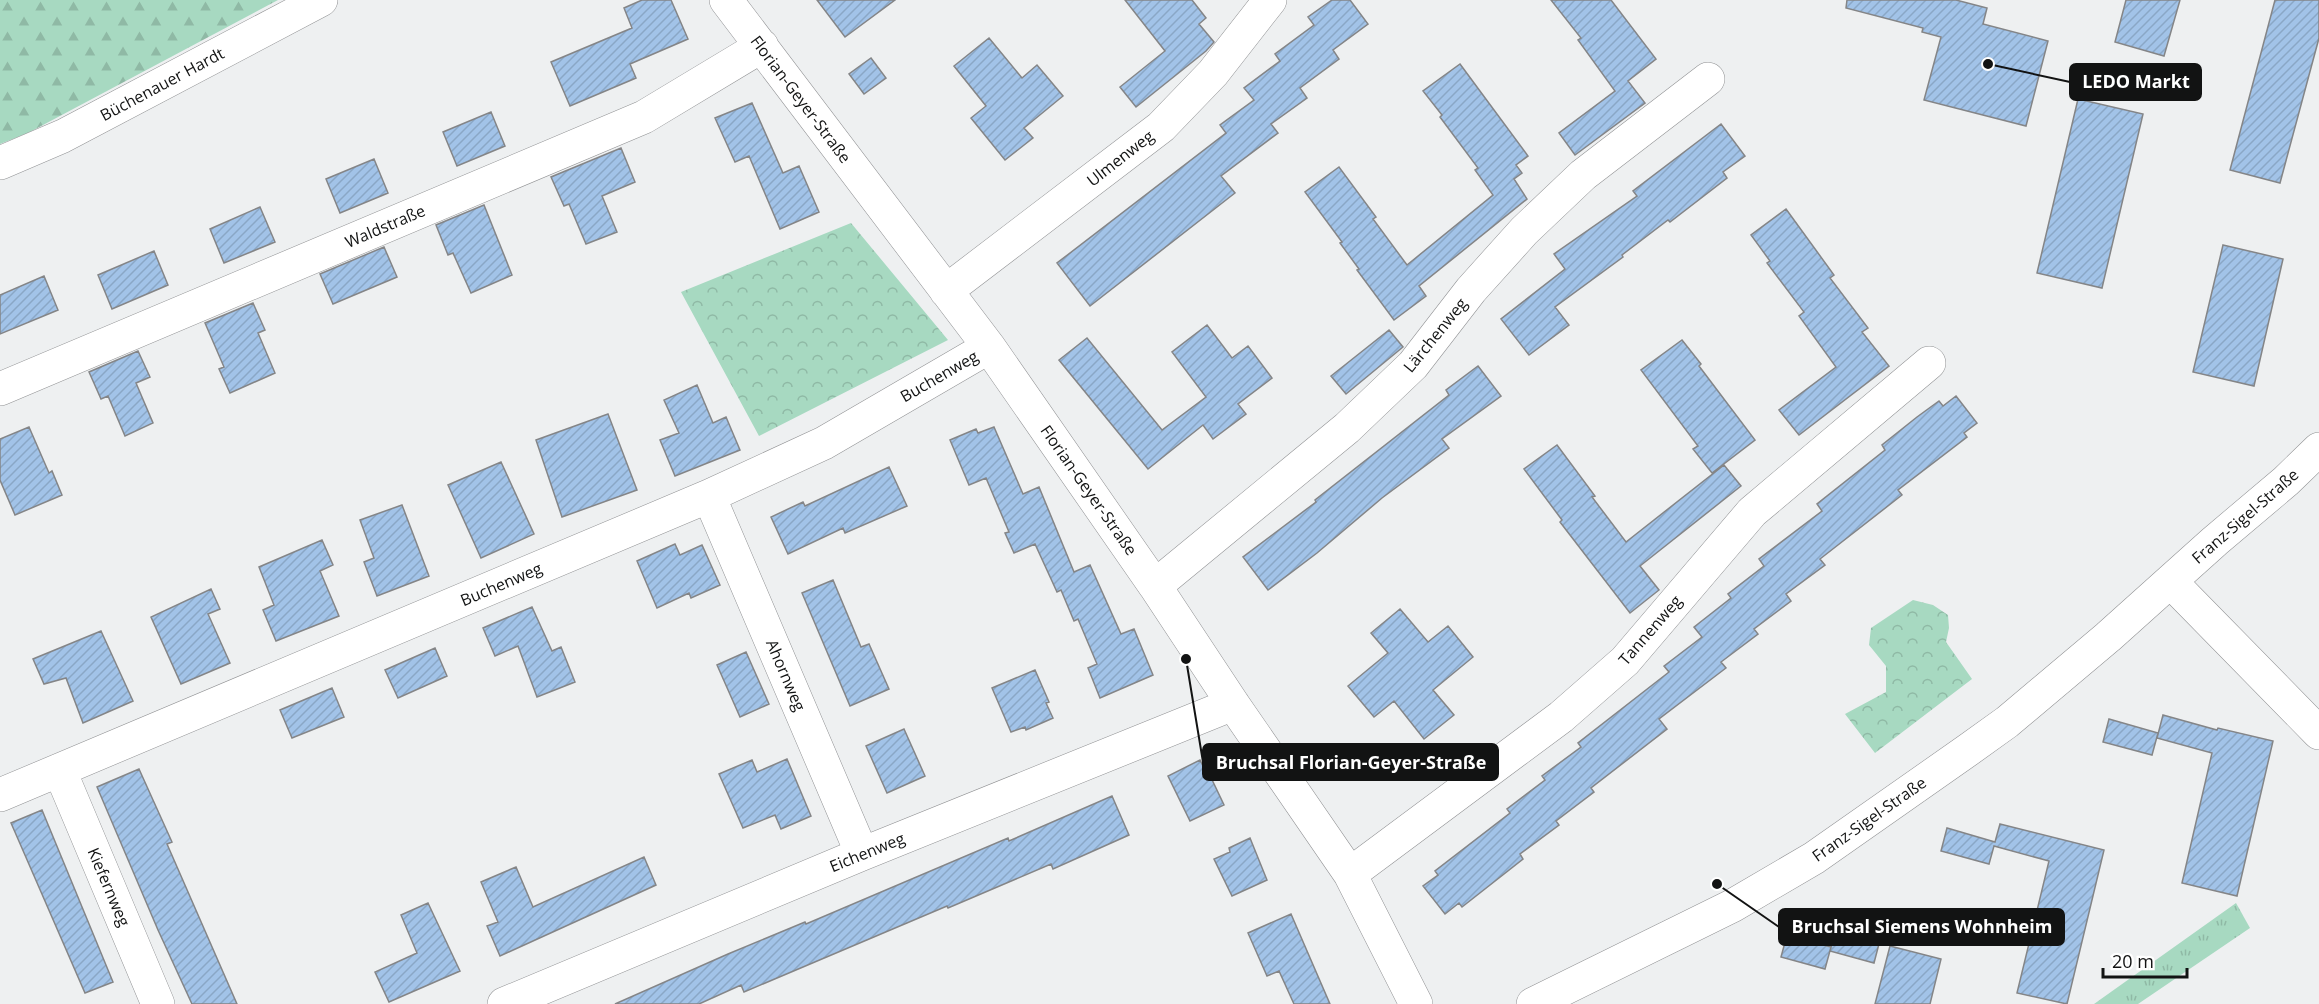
<svg xmlns="http://www.w3.org/2000/svg" width="2319" height="1004" viewBox="0 0 2319 1004" font-family="'Open Sans',sans-serif">
  <style>
    .grass { fill: url(#grass-tufts) }
    .forest { fill: url(#forest-firs) }
    .park { fill: url(#park-crowns) }
    .building { fill: url(#building-hatch); stroke: #848587; stroke-width: 1.5 }
    .lines { fill: none; stroke-linecap: round; stroke-linejoin: round }
    .minor-casing { stroke: #919294; stroke-width: 34 }
    .minor { stroke: #fff; stroke-width: 33 }
    .labels { text-anchor: middle; stroke-width: 5; stroke-linejoin: round; paint-order: stroke }
    .street-label { font-size: 16px; fill: #121313; stroke: #fff }
    .leader { fill: none; stroke: #121313; stroke-width: 2 }
    .callout-dot { fill: #121313; stroke: #fff; stroke-width: 2 }
    .callout { fill: #121313; stroke: #121313; stroke-width: 2 }
    .callout-label { font-size: 18px; text-anchor: middle; font-weight: bold; fill: #fff }
  </style>
  <defs>
    <pattern id="grass-tufts" width="24" height="20" patternUnits="userSpaceOnUse" patternTransform="scale(1.5)"><rect width="24" height="20" fill="#a7d9c1"/><path d="M3 7l-1-3M5 7V3M7 7l1-3M15 17l-1-3M17 17v-4M19 17l1-3" fill="none" stroke="#8fb9a5"/></pattern>
    <pattern id="forest-firs" width="22" height="20" patternUnits="userSpaceOnUse" patternTransform="scale(1.5)"><rect width="22" height="20" fill="#a7d9c1"/><path d="M5 1l3.5 6h-7zM16 11l3.5 6h-7z" fill="#8fb9a5"/></pattern>
    <pattern id="park-crowns" width="20" height="18" patternUnits="userSpaceOnUse" patternTransform="scale(1.5)"><rect width="20" height="18" fill="#a7d9c1"/><path d="M2 6a3 3 0 1 1 6 0M12 15a3 3 0 1 1 6 0" fill="none" stroke="#8fb9a5"/></pattern>
    <pattern id="building-hatch" width="6" height="6" patternUnits="userSpaceOnUse" patternTransform="scale(1.5)"><rect width="6" height="6" fill="#a2c3e8"/><path d="M-1 1l2-2M0 6l6-6M5 7l2-2" fill="none" stroke="#8aa7c6"/></pattern>
  </defs>
  <rect width="100%" height="100%" fill="#eef0f1"/>
  <path class="grass" d="M2236,903L2250,928L2138,1004H2094Z"/>
  <path class="forest" d="M0,0H278L28,133L0,144Z"/>
  <path class="park" d="M851,223L948,340L759,436L681,292Z
    M1913,600L1933,605L1948,615L1949,628L1946,642L1972,679L1875,753L1845,714L1886,692V666L1869,645L1871,628Z"/>
  <path class="building" d="M642,0H671L688,39L630,64L636,78L570,106L551,62L632,28L624,8Z
    M817,0H895L845,37Z
    M1125,0H1192L1206,18L1199,24L1214,42L1206,51L1136,107L1120,87L1165,51Z
    M1332,0H1350L1368,24L1333,50L1339,59L1300,88L1307,98L1271,124L1278,133L1221,176L1235,193L1090,306L1057,263L1226,133L1220,125L1254,100L1244,88L1280,61L1275,54L1314,25L1308,17Z
    M1551,0H1611L1656,59L1628,81L1645,103L1575,155L1559,133L1615,91L1578,40L1581,38Z
    M1847,0H1956L1987,8L1983,24L2048,41L2026,126L1924,100L1941,37L1922,32L1923,28L1846,8Z
    M2126,0H2180L2164,56L2115,42Z
    M2275,0H2319V38L2280,183L2230,170Z
    M989,38L1022,78L1037,65L1063,96L1024,128L1033,138L1005,160L971,118L986,106L954,66Z
    M871,58L886,78L864,94L849,74Z
    M1460,64L1528,156L1516,165L1522,173L1514,179L1527,199L1419,286L1426,296L1394,320L1357,270L1359,269L1340,243L1342,242L1305,192L1339,167L1376,217L1373,219L1407,265L1493,195L1475,170L1478,168L1440,117L1442,115L1423,91Z
    M2078,99L2143,114L2102,288L2037,273Z
    M752,103L783,173L799,166L819,212L780,229L749,156L735,162L715,118Z
    M491,112L505,146L457,166L443,132Z
    M1721,124L1745,156L1723,172L1727,178L1670,222L1668,220L1622,255L1623,257L1555,307L1569,325L1529,355L1501,319L1565,269L1554,254L1637,196L1633,191Z
    M621,148L635,182L602,196L617,232L586,244L569,204L564,206L551,177Z
    M374,159L388,193L340,213L326,179Z
    M484,205L512,275L471,293L453,253L448,255L436,225Z
    M260,207L275,242L224,263L210,229Z
    M1786,209L1834,275L1830,278L1868,328L1862,332L1889,366L1799,435L1779,410L1836,367L1799,316L1804,312L1767,263L1770,261L1751,235Z
    M2223,245L2283,259L2254,386L2193,372Z
    M384,247L397,277L333,304L320,274Z
    M154,251L168,285L112,309L98,275Z
    M44,276L58,310L0,334V295Z
    M253,303L265,330L258,333L275,373L230,393L219,369L224,367L205,323Z
    M1207,325L1232,358L1248,346L1272,378L1238,404L1246,414L1213,439L1203,425L1148,469L1059,360L1087,338L1162,430L1206,397L1172,352Z
    M1389,330L1403,347L1346,394L1331,376Z
    M1682,340L1701,364L1699,366L1755,440L1712,473L1693,449L1698,446L1641,370Z
    M138,351L150,377L136,383L153,423L125,436L108,396L101,399L89,372Z
    M1478,366L1501,396L1442,439L1449,448L1382,498L1317,553L1268,590L1243,557L1316,502L1315,500L1449,395L1446,390Z
    M697,385L713,423L726,417L740,450L675,476L660,440L679,433L664,400Z
    M1956,396L1977,423L1964,433L1967,437L1898,490L1902,495L1820,559L1825,565L1786,594L1791,601L1754,629L1758,634L1721,662L1726,668L1659,719L1667,729L1591,788L1594,792L1556,821L1559,825L1520,854L1523,859L1462,907L1459,903L1445,914L1423,886L1438,875L1435,871L1510,813L1507,809L1545,780L1542,776L1581,747L1578,743L1669,672L1664,666L1702,637L1694,627L1731,598L1728,594L1764,566L1759,559L1822,511L1817,504L1885,450L1882,445L1917,417L1939,401L1943,406Z
    M608,414L637,490L562,517L536,440Z
    M29,427L49,473L52,471L62,495L15,515L0,480V439Z
    M994,427L1023,494L1039,487L1074,572L1090,565L1121,634L1134,629L1153,675L1100,698L1088,668L1097,664L1078,619L1074,621L1061,590L1057,592L1035,544L1014,553L1005,533L1009,532L986,478L969,485L950,440L976,429L978,433Z
    M1557,445L1595,496L1592,497L1626,542L1724,465L1741,486L1640,566L1659,590L1630,613L1560,522L1562,520L1524,469Z
    M501,462L534,534L481,558L448,485Z
    M889,467L907,506L845,533L843,528L788,554L771,517L803,502L805,506Z
    M402,505L429,576L377,596L364,562L374,558L360,520Z
    M322,540L333,565L320,571L339,616L276,641L263,610L274,605L259,567Z
    M675,544L680,555L702,545L720,585L691,598L689,593L657,608L637,561Z
    M833,580L861,647L869,644L889,689L850,706L802,593Z
    M211,589L220,609L208,614L230,663L181,684L151,617Z
    M532,607L552,651L561,647L575,682L537,697L518,646L495,656L483,628Z
    M1400,609L1428,642L1448,626L1473,657L1433,690L1454,715L1424,739L1394,701L1374,717L1348,686L1388,653L1371,633Z
    M101,631L133,701L83,723L66,678L44,684L33,659Z
    M435,648L447,676L398,698L385,670Z
    M746,652L769,704L740,717L717,665Z
    M1035,670L1049,702L1046,703L1053,718L1026,730L1025,727L1011,732L992,688Z
    M332,688L344,717L292,738L280,710Z
    M2163,715L2217,730L2218,728L2273,741L2237,896L2182,883L2212,753L2157,738Z
    M2109,719L2158,733L2152,755L2103,742Z
    M904,729L925,776L887,793L866,746Z
    M787,759L811,816L781,829L775,815L743,828L719,774L752,760L757,772Z
    M1200,760L1203,766L1205,765L1224,805L1190,821L1168,776Z
    M139,769L172,842L167,844L237,1004H192L158,930L97,787Z
    M1112,796L1129,835L1053,869L1051,864L948,908L947,906L744,992L741,985L699,1004H615L728,954L805,922L806,924L1008,838L1009,841Z
    M42,810L113,982L85,993L11,823Z
    M2000,824L2104,850L2067,1004L2017,993L2049,861L1994,846L1989,864L1941,851L1947,828L1995,842Z
    M1250,838L1267,880L1232,896L1214,859L1230,852L1229,848Z
    M644,857L656,885L500,956L487,926L498,922L481,882L516,867L533,907Z
    M428,903L460,971L389,1002L375,972L417,953L401,915Z
    M1291,914L1330,1004H1294L1279,971L1267,976L1248,933Z
    M1836,929L1880,940L1874,963L1830,951Z
    M1787,935L1831,947L1825,969L1781,957Z
    M1890,946L1941,959L1930,1004H1875Z"/>
  <g class="lines">
    <g class="minor-casing">
      <path id="minor" d="M726,0L989,347L1155,586L1233,704L1350,874L1416,1004
        M0,163L63,136L321,0
        M946,291L1161,127L1213,73L1270,0
        M0,389L644,117L762,46
        M709,496L862,854
        M2171,582L2319,733
        M1155,586L1347,428L1413,365L1471,290L1524,231L1583,175L1708,79
        M60,771L158,1004
        M0,795L709,496L824,443L989,347
        M1350,874L1561,717L1625,661L1752,512L1929,363
        M504,1004L862,854L1233,704
        M1533,1004L1732,906L1814,858L1968,750L2007,722L2108,637L2215,541L2286,481L2319,449"/>
    </g>
    <use href="#minor" class="minor"/>
  </g>
  <g class="labels">
    <g class="street-label">
      <text transform="translate(162 84) rotate(-28)" y="6">Büchenauer Hardt</text>
      <text transform="translate(801 99) rotate(53)" y="6">Florian-Geyer-Straße</text>
      <text transform="translate(1120 158) rotate(-38)" y="6">Ulmenweg</text>
      <text transform="translate(385 226) rotate(-23)" y="6">Waldstraße</text>
      <text transform="translate(1435 335) rotate(-51)" y="6">Lärchenweg</text>
      <text transform="translate(939 376) rotate(-30)" y="6">Buchenweg</text>
      <text transform="translate(1089 490) rotate(55)" y="6">Florian-Geyer-Straße</text>
      <text transform="translate(2245 516) rotate(-41)" y="6">Franz-Sigel-Straße</text>
      <text transform="translate(501 584) rotate(-23)" y="6">Buchenweg</text>
      <text transform="translate(1650 630) rotate(-49)" y="6">Tannenweg</text>
      <text transform="translate(786 675) rotate(67)" y="6">Ahornweg</text>
      <text transform="translate(1869 819) rotate(-35)" y="6">Franz-Sigel-Straße</text>
      <text transform="translate(867 852) rotate(-22)" y="6">Eichenweg</text>
      <text transform="translate(109 887) rotate(67)" y="6">Kiefernweg</text>
    </g>
  </g>
  <path class="leader" d="M1988 64L2070 82M1186 659L1203 762M1717 884L1779 927"/>
  <g class="callout-dot">
    <circle cx="1988" cy="64" r="6"/>
    <circle cx="1186" cy="659" r="6"/>
    <circle cx="1717" cy="884" r="6"/>
  </g>
  <g class="callout">
    <rect x="2070" y="64" width="131" height="36" rx="6"/>
    <rect x="1203" y="744" width="295" height="36" rx="6"/>
    <rect x="1779" y="909" width="285" height="36" rx="6"/>
  </g>
  <g class="callout-label">
    <text x="2136" y="88">LEDO Markt</text>
    <text x="1351" y="769">Bruchsal Florian-Geyer-Straße</text>
    <text x="1922" y="933">Bruchsal Siemens Wohnheim</text>
  </g>
  <path d="M2103 968v9h84v-9" fill="none" stroke="#121313" stroke-width="3"/>
  <text x="2112" y="968" font-size="18" fill="#121313" stroke="#ffffff" stroke-width="4.5" paint-order="stroke">20 m</text>
</svg>
